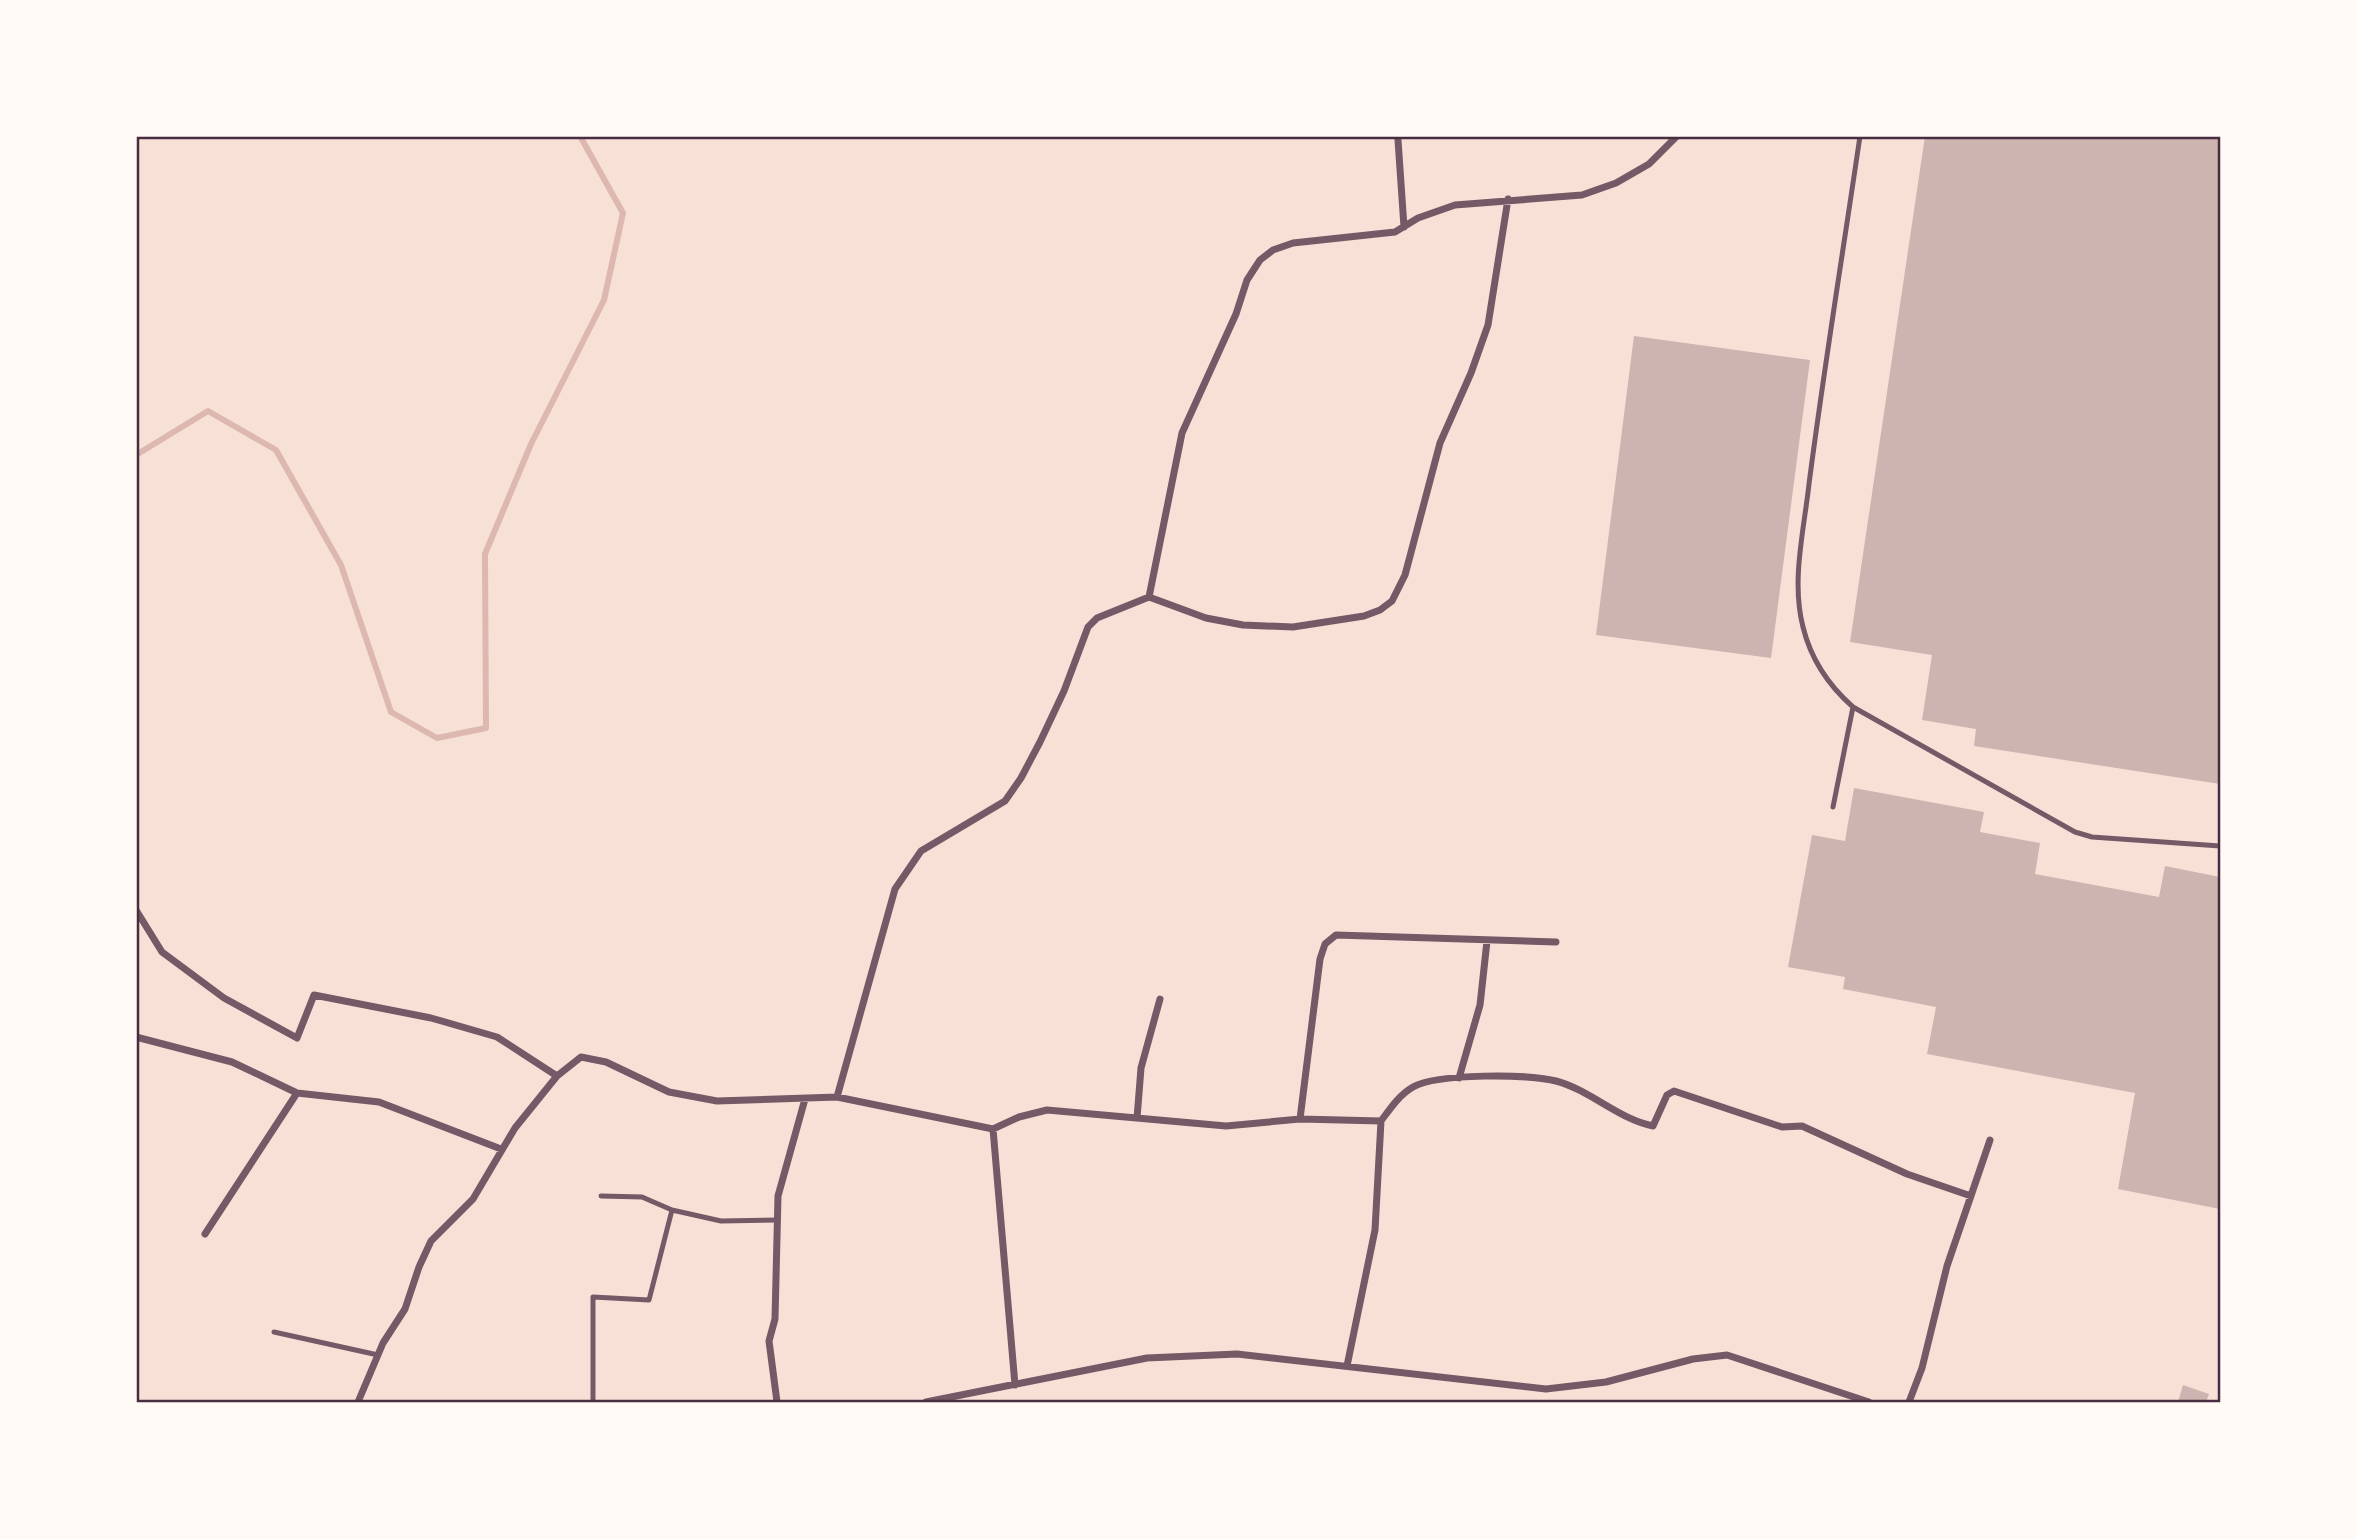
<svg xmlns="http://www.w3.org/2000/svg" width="2357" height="1539" viewBox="0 0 2357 1539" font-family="'Roboto Condensed',sans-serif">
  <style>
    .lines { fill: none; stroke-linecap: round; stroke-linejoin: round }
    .stream { stroke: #dcb8b0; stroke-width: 6 }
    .building { fill: #ccb4b1 }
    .service { stroke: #755966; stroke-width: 5 }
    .minor { stroke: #755966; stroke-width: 7 }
    .neatline { fill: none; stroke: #4a2c40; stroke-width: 2.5 }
  </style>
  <rect width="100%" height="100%" fill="#f7e1d7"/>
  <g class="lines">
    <path class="stream" d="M136,455L208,411L276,450L341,565L391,712L437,738L486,728L485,554L531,444L604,300L623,213L580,136"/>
  </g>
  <path class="building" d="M1925,136H2220V784L1974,746L1976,729L1922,720L1932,655L1850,642Z
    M1634,336L1810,360L1771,658L1596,635Z
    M1854,788L1984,812L1980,832L2040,843L2035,874L2159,897L2165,866L2220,877V1209L2118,1189L2135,1093L1927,1054L1936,1007L1843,989L1845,977L1788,967L1812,835L1845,841Z
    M2183,1385L2209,1394L2206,1402H2178Z"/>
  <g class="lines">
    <path class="service" d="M1860,136C1843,252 1824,368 1809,484C1804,530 1791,581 1803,627C1811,660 1828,685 1853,707L2075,832L2092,837L2220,846
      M1833,807L1853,707
      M601,1196L642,1197L672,1210L721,1221L777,1220
      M274,1332L378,1355
      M593,1402V1297L649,1300L672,1210"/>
    <path class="minor" d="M1398,140L1404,227
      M1149,597L1206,618L1243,625L1293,627L1364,616L1380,610L1392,601L1405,575L1440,443L1471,373L1488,325L1508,199
      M136,910L162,952L224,998L297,1038L314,995L431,1018L497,1037L557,1076
      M136,1037L232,1062L297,1093L205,1234
      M1459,1078L1480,1005L1487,941
      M297,1093L379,1102L501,1149
      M837,1097L895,889L921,851L1005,801L1021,778L1040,742L1064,691L1088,627L1097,618L1149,597L1182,433L1236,314L1247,280L1260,260L1273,250L1293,243L1395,232L1418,218L1455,205L1582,195L1616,183L1649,164L1677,136
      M1137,1118L1141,1068L1160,999
      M1300,1119L1320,959L1325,944L1336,935L1556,942
      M993,1129L1019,1117L1047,1110L1226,1126L1300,1119L1381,1121C1390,1109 1399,1095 1413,1087C1438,1073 1529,1074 1556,1081C1590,1090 1618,1119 1653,1126L1667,1095L1674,1091L1782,1127L1802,1126L1907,1174L1971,1196
      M1347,1366L1375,1230L1381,1121
      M358,1402L383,1343L405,1309L419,1267L431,1241L473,1199L515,1128L557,1076L581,1057L606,1062L669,1092L717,1101L837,1097L993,1129L1015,1385
      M777,1402L769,1341L775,1319L778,1196L805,1099
      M926,1402L1147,1358L1237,1354L1546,1389L1606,1382L1693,1359L1727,1355L1869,1402
      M1909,1402L1922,1368L1947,1266L1990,1140"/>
  </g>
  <rect width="2357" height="1539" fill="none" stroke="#fffaf5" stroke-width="276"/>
  <rect x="138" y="138" width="2081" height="1263" class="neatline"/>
</svg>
